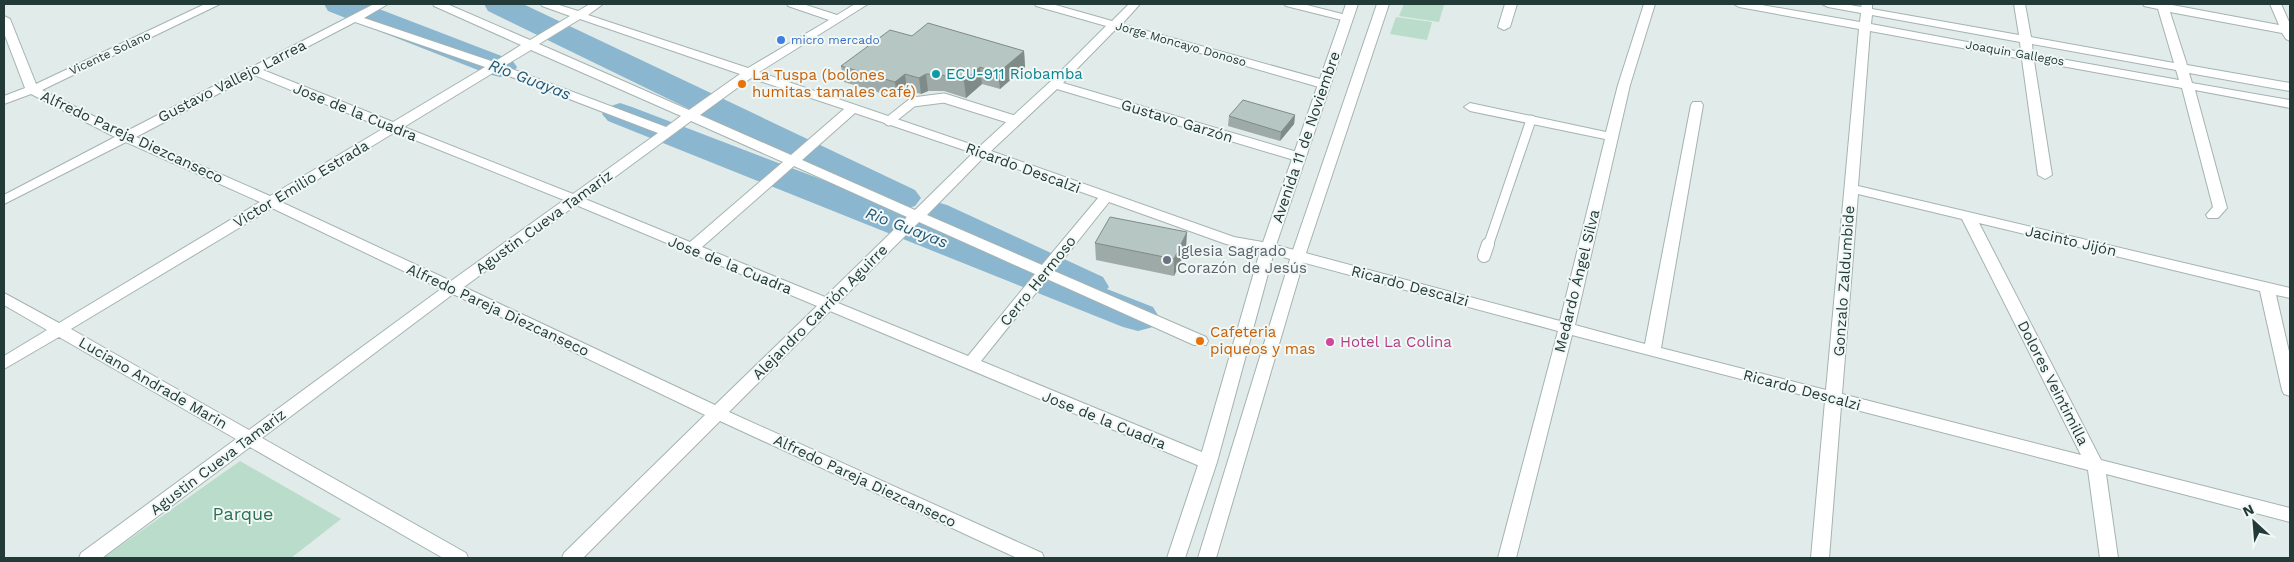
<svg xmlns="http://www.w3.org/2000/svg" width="2294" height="562" viewBox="0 0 2294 562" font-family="'Work Sans',sans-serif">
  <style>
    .green { fill: #badcca }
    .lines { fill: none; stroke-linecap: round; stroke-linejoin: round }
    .river { fill: #8ab6cf; fill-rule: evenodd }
    .service-far1-casing { stroke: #a4b3b1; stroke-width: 11 }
    .service-casing { stroke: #a4b3b1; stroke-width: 14 }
    .minor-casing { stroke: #a4b3b1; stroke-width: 2 }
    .tertiary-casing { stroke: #a4b3b1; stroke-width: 2 }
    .service-far1 { stroke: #fff; stroke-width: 9 }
    .service { stroke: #fff; stroke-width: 12 }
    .minor { fill: #fff; fill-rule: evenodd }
    .tertiary { fill: #fff; fill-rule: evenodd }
    .wall { fill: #9daaa7 }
    .shaded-wall { fill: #7f8b88 }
    .building { fill: #b6c6c2; stroke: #7f8b88 }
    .shop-dot { fill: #3f7fe0; stroke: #f1f8f6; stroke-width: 2 }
    .culture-dot { fill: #0f9aa8; stroke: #f1f8f6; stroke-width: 2 }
    .food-dot { fill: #e8710a; stroke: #f1f8f6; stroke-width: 2 }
    .worship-dot { fill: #6b7280; stroke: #f1f8f6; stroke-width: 2 }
    .hotel-dot { fill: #d1479c; stroke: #f1f8f6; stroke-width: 2 }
    .labels { text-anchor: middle; stroke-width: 4; stroke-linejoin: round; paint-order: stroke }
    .far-shop-label { font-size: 12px; fill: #366cbe; stroke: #f1f8f6; text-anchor: start }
    .far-street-label { font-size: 12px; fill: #223b39; stroke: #f1f8f6 }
    .culture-label { font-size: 15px; fill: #0d838f; stroke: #f1f8f6; text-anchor: start }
    .food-label { font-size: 15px; fill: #c56008; stroke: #f1f8f6; text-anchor: start }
    .street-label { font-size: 15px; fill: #223b39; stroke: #f1f8f6 }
    .worship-label { font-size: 15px; fill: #5b616d; stroke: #f1f8f6; text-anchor: start }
    .hotel-label { font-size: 15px; fill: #b23c85; stroke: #f1f8f6; text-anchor: start }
    .water-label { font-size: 16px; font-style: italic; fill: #1e5575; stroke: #f1f8f6 }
    .near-park-label { font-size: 18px; fill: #2d7155; stroke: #f1f8f6 }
  </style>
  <rect width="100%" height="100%" fill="#e1ebe9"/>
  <path class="green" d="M1404,4L1444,5L1439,22L1399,16Z
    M1396,17L1432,22L1427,40L1390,34Z
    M240,461L341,519L291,558H103Z"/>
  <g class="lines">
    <path class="river" d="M324,4H366L512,60L517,67L512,74L500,77L488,74L328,11Z
      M484,4H523L915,190L921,198L915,206L902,210L897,208L915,215L914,213L919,205L933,201L947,205L1103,277L1109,287L1107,289L1153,307L1159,317L1153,327L1138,331L1123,327L608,121L602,114L608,107L620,103L632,107L878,201L488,11Z"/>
    <g class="service-far1-casing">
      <path id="service-far1" d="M889,121L913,102L944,98L1014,120
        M1488,246L1531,120"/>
    </g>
    <g class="service-casing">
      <path id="service" d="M1484,256L1488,244"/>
    </g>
    <g class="minor-casing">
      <path id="minor" d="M205,4H220L42,90L125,132L245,70L247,67H252L374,4H388L364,18L494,62L521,45L434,6L433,4H447L530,40L570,16L542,6L541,4H556L578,11L590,4H603L588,15L748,68L829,20L788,6L787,4H803L837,15L855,4H868L759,72L979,147L1051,81L1106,26L1036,6L1035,4H1052L1112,21L1129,4H1140L1122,24L1327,81L1329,84L1323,88L1319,87L1116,29L1063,83L1304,154L1306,157L1304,160H1294L1057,89L991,151L1234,237L1268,243L1560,321L1605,139L1470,111L1464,107L1470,103L1606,132L1618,85L1644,4H1655L1630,85L1575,325L1645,344L1691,105L1693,102H1701L1703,105L1661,348L1826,390L1859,29L1739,7L1734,4H1756L1860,22L1861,13L1828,7L1822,4H1845L1861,7L1862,4H1872V9L2019,35L2014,4H2025L2031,37L2174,63L2158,9L2144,6L2143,4H2167L2279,25L2270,4H2281L2290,24V41L2286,39L2282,33L2170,12L2187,65L2290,83V91L2189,73L2192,83L2290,100V108L2195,90L2227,208L2218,218H2208L2206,215L2213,207L2182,88L2034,61L2052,175L2045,179L2038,175L2022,59L1870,31L1858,186L2290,288V298L2276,295L2290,356V396L2284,394L2282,390L2260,291L1979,223L2101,460L2290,508V522L2106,474L2118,558H2100L2088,470L1841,406L1829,558H1811L1825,401L1572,335L1516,558H1498L1558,331L1268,253L1226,244L1109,202L1054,271L1206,337L1208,341L1206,345H1194L1047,279L981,361L1214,457L1217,462L1214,467L1208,469L1202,467L830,311L729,412L1042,553L1044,558H1017L720,421L583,558H562L564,553L705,415L453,294L262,438L466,553L468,558H443L250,447L102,558H79L81,553L236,439L59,337L4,369V356L47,330L4,305V293L59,323L260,202L126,142L4,204V195L115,137L31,94L4,104V96L25,88L4,33V16L10,19L36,84ZM1872,15L2020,42L2021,52L1871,24ZM580,19L740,74L689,110L539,44ZM355,22L485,67L393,122L263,70ZM2032,44L2176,70L2179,80L2033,54ZM531,50L681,116L666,127L504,66ZM496,71L658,133L573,194L404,127ZM254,75L384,128L270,196L136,137ZM751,78L844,109L791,155L700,115ZM855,113L973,153L915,210L802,160ZM691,121L783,162L690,242L585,199ZM395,132L564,200L451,281L281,202ZM984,157L1098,198L1042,265L927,215ZM794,166L907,217L825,297L702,247ZM1858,194L1962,219L2081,455L1842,394ZM576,205L817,306L715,405L464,287ZM272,208L441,289L249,430L71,329ZM919,222L1035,274L968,356L838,303Z
        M1284,4H1303L1350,16L1352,18L1346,21L1286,6Z
        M1505,4H1517L1510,27L1504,30L1498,27Z"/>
    </g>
    <g class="tertiary-casing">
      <path id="tertiary" d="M1346,4H1358L1275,248L1217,462L1185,558H1167L1199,462L1261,248Z
        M1377,4H1389L1305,256L1216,558H1198L1291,256Z"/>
    </g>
    <use href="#service-far1" class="service-far1"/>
    <use href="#service" class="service"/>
    <use href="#minor" class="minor"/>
    <use href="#tertiary" class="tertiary"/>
  </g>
  <path class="wall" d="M912,36L1024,51L1025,67L1000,89L982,84L966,98L944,91H928L921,94L907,90L897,98L844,82L841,66Z
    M1295,115L1294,124L1280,141L1228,126L1229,116Z
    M1095,243L1186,250L1174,276L1096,260Z"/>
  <path class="shaded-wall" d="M1024,51L1025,67L1000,89L998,73Z
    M980,67L982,84L966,98L964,81Z
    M905,74L907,90L897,98L895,82Z
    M926,74L928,91L921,94L919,78Z
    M1295,115L1294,124L1280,141L1281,132Z
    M1187,232L1186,250L1174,276V259Z"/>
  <path class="building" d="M928,23L1024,51L998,73L980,67L964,81L942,75L926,74L919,78L905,74L895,82L841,66L890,30L912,36Z
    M1243,100L1295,115L1281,132L1229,116Z
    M1110,217L1187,232L1174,259L1095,243Z"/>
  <circle class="shop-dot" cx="781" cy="40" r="5"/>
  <circle class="culture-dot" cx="936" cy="74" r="5"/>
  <g class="food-dot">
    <circle cx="742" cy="84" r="5"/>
    <circle cx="1200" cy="341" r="5"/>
  </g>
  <circle class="worship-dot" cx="1167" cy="260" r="5"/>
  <circle class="hotel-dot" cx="1330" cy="342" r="5"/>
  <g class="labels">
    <g class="far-shop-label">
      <text x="791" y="44">micro mercado</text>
    </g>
    <g class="far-street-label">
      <text transform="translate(1181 44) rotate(16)" y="4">Jorge Moncayo Donoso</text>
      <text transform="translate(110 53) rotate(-25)" y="4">Vicente Solano</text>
      <text transform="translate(2015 53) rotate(10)" y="4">Joaquin Gallegos</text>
    </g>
    <g class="culture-label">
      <text x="946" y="79">ECU-911 Riobamba</text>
    </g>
    <g class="food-label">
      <text x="752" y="80">La Tuspa (bolones<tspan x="752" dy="17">humitas tamales café)</tspan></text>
      <text x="1210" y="337">Cafeteria<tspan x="1210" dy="17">piqueos y mas</tspan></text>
    </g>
    <g class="street-label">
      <text transform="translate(232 81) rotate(-27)" y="5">Gustavo Vallejo Larrea</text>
      <text transform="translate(355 112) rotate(22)" y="5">Jose de la Cuadra</text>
      <text transform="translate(1177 121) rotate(17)" y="5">Gustavo Garzón</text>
      <text transform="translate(132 137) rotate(25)" y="5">Alfredo Pareja Diezcanseco</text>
      <text transform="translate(1306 137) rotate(-71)" y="5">Avenida 11 de Noviembre</text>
      <text transform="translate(1023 168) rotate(20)" y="5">Ricardo Descalzi</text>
      <text transform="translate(301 184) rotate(-31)" y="5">Victor Emilio Estrada</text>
      <text transform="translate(544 222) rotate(-36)" y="5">Agustin Cueva Tamariz</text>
      <text transform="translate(2071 241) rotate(13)" y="5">Jacinto Jijón</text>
      <text transform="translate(730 265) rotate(22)" y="5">Jose de la Cuadra</text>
      <text transform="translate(1038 281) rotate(-51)" y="5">Cerro Hermoso</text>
      <text transform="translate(1577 281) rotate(-76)" y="5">Medardo Ángel Silva</text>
      <text transform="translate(1844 281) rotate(-86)" y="5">Gonzalo Zaldumbide</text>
      <text transform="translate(1410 286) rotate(15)" y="5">Ricardo Descalzi</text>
      <text transform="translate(498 310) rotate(25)" y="5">Alfredo Pareja Diezcanseco</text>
      <text transform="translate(820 312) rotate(-45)" y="5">Alejandro Carrión Aguirre</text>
      <text transform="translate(153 383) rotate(30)" y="5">Luciano Andrade Marin</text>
      <text transform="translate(2053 383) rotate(63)" y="5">Dolores Veintimilla</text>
      <text transform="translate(1802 390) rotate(15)" y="5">Ricardo Descalzi</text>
      <text transform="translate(1104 420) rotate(22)" y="5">Jose de la Cuadra</text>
      <text transform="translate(218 462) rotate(-37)" y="5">Agustin Cueva Tamariz</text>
      <text transform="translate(865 481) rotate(25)" y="5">Alfredo Pareja Diezcanseco</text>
    </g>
    <g class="worship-label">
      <text x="1177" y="256">Iglesia Sagrado<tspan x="1177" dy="17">Corazón de Jesús</tspan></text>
    </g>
    <g class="hotel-label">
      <text x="1340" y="347">Hotel La Colina</text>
    </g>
    <g class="water-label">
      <text transform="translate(530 79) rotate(21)" y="6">Rio Guayas</text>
      <text transform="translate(907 227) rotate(21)" y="6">Rio Guayas</text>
    </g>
    <g class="near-park-label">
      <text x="243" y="520">Parque</text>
    </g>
  </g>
  <rect width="2294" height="562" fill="none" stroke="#223b39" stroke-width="10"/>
  <g transform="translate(2254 522) rotate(334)" stroke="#f1f8f6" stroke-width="4" paint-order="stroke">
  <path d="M0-4L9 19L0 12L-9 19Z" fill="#223b39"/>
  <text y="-8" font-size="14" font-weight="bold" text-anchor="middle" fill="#223b39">N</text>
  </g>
</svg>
